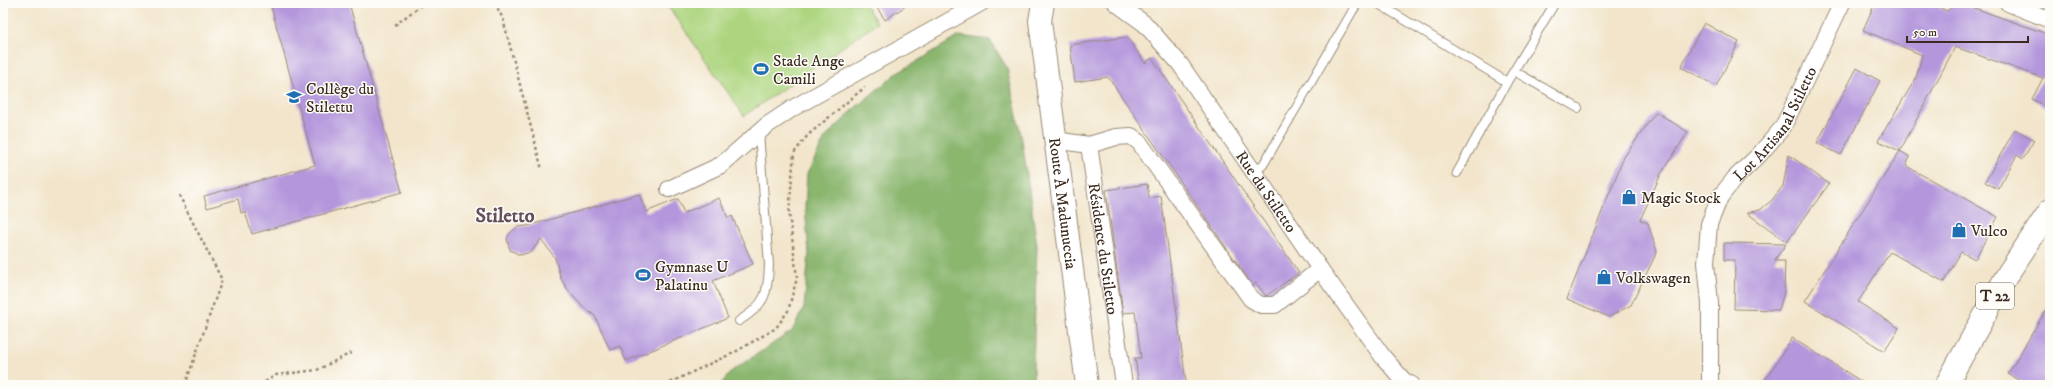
<svg xmlns="http://www.w3.org/2000/svg" width="2053" height="388" viewBox="0 0 2053 388" font-family="'IM FELL DW Pica',serif">
  <style>
    .green { fill: #add57f; stroke: #74804e }
    .forest { fill: #8ab66e; stroke: #627046 }
    .building { fill: #b396dc }
    .lines { fill: none; stroke-linecap: round; stroke-linejoin: round }
    .service-casing { stroke: #968874; stroke-width: 10 }
    .minor-casing { stroke: #968874; stroke-width: 18 }
    .secondary-casing { stroke: #968874; stroke-width: 24 }
    .primary-casing { stroke: #968874; stroke-width: 24 }
    .path { stroke: #968874; stroke-width: 2.5; stroke-dasharray: 3 3; stroke-linecap: butt }
    .service { stroke: #fff; stroke-width: 8 }
    .minor { stroke: #fff; stroke-width: 16 }
    .secondary { stroke: #fff; stroke-width: 22 }
    .primary { stroke: #fff; stroke-width: 22 }
    .labels { text-anchor: middle; stroke-width: 3; stroke-linejoin: round; paint-order: stroke }
    .shield { fill: #fdfcf7; stroke: #75695f; stroke-width: 1 }
    .shield-label { font-size: 15px; font-weight: bold; fill: #3b2a1e }
    .poi-label { font-size: 16px; fill: #3b2a1e; stroke: #fdfcf7; text-anchor: start }
    .street-label { font-size: 16px; fill: #3b2a1e; stroke: #fdfcf7 }
    .district-label { font-size: 20px; font-weight: bold; fill: #655060; stroke: #fdfcf7 }
  </style>
  <rect width="100%" height="100%" fill="#fdfcf7"/>
  <filter id="ink" filterUnits="userSpaceOnUse"><feTurbulence type="fractalNoise" baseFrequency=".025" numOctaves="2"/><feDisplacementMap in="SourceGraphic" scale="8" xChannelSelector="R" yChannelSelector="G"/><feConvolveMatrix kernelMatrix="1 2 1 2 8 2 1 2 1" color-interpolation-filters="sRGB"/></filter>
  <filter id="wash" filterUnits="userSpaceOnUse"><feTurbulence type="fractalNoise" baseFrequency=".012" numOctaves="4" result="noise"/><feDisplacementMap in="SourceGraphic" scale="16" xChannelSelector="R" yChannelSelector="G"/><feGaussianBlur stdDeviation="0.9" result="paint"/><feColorMatrix in="noise" values="0 0 0 0 0 0 0 0 0 0 0 0 0 0 0 0 0 1.4 0 .05"/><feComposite in="paint" operator="in"/></filter>
  <g filter="url(#wash)">
    <rect width="100%" height="100%" fill="#f2e5cb"/>
    <path class="green" d="M666,3H864L877,23L744,116Z"/>
    <path class="forest" d="M959,36L990,40L1007,68L1022,140L1037,246L1033,369L1034,385H720L733,370L792,331L804,308L809,253L805,207L807,174L825,138L856,107L896,74Z"/>
    <g id="blocks">
      <path class="building" d="M270,3H349L402,192L252,234L245,212L241,213L238,199L207,208L204,196L315,165Z
        M874,3H910L885,20Z
        M1875,3H1930L1947,11L1953,6L1966,5L2050,35V109L2032,99L2043,78L1955,47L1900,151L1878,141L1916,78L1922,55L1863,30Z
        M1704,23L1739,42L1716,86L1681,67Z
        M1127,37L1145,63L1152,58L1299,273L1266,296L1256,283L1253,286L1108,77L1075,82L1070,45Z
        M1857,68L1880,81L1841,155L1817,143Z
        M1656,112L1688,132L1661,174L1640,220L1648,223L1657,252L1631,305L1609,317L1567,299L1624,157Z
        M2015,129L2034,140L2023,159L2017,155L1998,189L1985,182Z
        M1900,151L1910,157L1906,166L1998,217L1975,259L1961,252L1944,282L1890,252L1858,302L1899,328L1884,351L1805,301Z
        M1789,155L1829,184L1787,242L1747,213L1760,210L1772,200L1783,186Z
        M1147,184L1149,198L1161,196L1186,382L1172,385H1139L1135,358H1141L1135,312L1123,313L1106,190Z
        M639,194L646,212L678,199L684,213L719,198L728,218L732,216L753,264L713,281L728,318L626,361L620,346L610,350L595,316L582,306L570,293L561,279L555,258L541,239L531,252L520,255L510,250L507,239L509,234L517,227L527,226Z
        M1724,243L1786,244L1774,261H1785L1784,292L1779,310L1734,309L1735,260H1724Z
        M2050,303V385H2027L2008,374Z
        M1792,338L1867,385H1762Z"/>
    </g>
  </g>
  <g filter="url(#ink)">
    <use href="#blocks" fill-opacity="0" stroke="#968874" stroke-width="1"/>
    <g class="lines">
      <g class="service-casing">
        <path id="service" d="M1377,3L1507,82
          M1514,71L1578,108
          M1254,172L1263,165L1352,12L1357,4L1360,3
          M1457,173L1507,82L1555,3
          M739,321C765,305 768,294 769,265L759,133"/>
      </g>
      <g class="minor-casing">
        <g id="minor">
          <path id="s1" d="M1116,3L1145,24L1180,64L1320,269L1383,357L1404,381L1412,385"/>
          <path d="M2008,3L2050,20"/>
          <path id="s2" d="M1055,140L1089,145L1124,385"/>
          <path d="M1089,145L1116,137L1131,136L1139,142L1251,299L1261,305H1275L1320,269"/>
          <path d="M669,189L721,165L766,126L793,108L981,3"/>
          <path id="s3" d="M1710,385V303L1706,263L1709,224L1720,197L1735,178L1759,155L1783,127L1842,3"/>
        </g>
      </g>
      <g class="secondary-casing">
        <g id="secondary">
          <path id="s4" d="M1043,3L1040,21L1087,385"/>
        </g>
      </g>
      <g class="primary-casing">
        <path id="primary" d="M1946,385L2007,275L2050,210"/>
      </g>
      <path class="path" d="M495,3L503,19L542,170
        M395,25L424,3
        M179,195L222,280L185,385
        M260,385L276,375L317,370L353,352
        M665,385L737,351L776,328L788,311L797,278L789,213L794,153L808,135L865,87"/>
      <use href="#service" class="service"/>
      <use href="#minor" class="minor"/>
      <use href="#secondary" class="secondary"/>
      <use href="#primary" class="primary"/>
    </g>
  </g>
  <defs>
    <g id="stadium-bare" transform="scale(1.2)"><path d="M0-5a6.5 5 0 1 0 0 10a6.5 5 0 1 0 0-10ZM-3.5-1.8h7v3.6h-7Z" fill="#1f6fb2" stroke="#fdfcf7" stroke-width="2.5" paint-order="stroke"/></g>
    <g id="school-bare" transform="scale(1.2)"><path d="M0-5L7-2L0 1L-7-2ZM-4 1L0 2.5L4 1V4Q0 6-4 4Z" fill="#1f6fb2" stroke="#fdfcf7" stroke-width="2.5" paint-order="stroke"/></g>
    <g id="shop-bare" transform="scale(1.2)"><path d="M-5-2.5h2.3a2.7 3.5 0 0 1 5.4 0H5L5.5 6h-11ZM-1.5-2.5h3a1.5 2.3 0 0 0-3 0Z" fill="#1f6fb2" stroke="#fdfcf7" stroke-width="2.5" paint-order="stroke"/></g>
  </defs>
  <g fill-rule="evenodd">
    <use href="#stadium-bare" x="761" y="69"/>
    <use href="#school-bare" x="294" y="97"/>
    <use href="#shop-bare" x="1629" y="197"/>
    <use href="#shop-bare" x="1959" y="230"/>
    <use href="#stadium-bare" x="643" y="275"/>
    <use href="#shop-bare" x="1604" y="277"/>
  </g>
  <g class="labels">
    <rect class="shield" x="1976" y="283" width="38" height="26" rx="3"/>
    <g class="shield-label">
      <text x="1995" y="301">T 22</text>
    </g>
    <g class="poi-label">
      <text x="773" y="66">Stade Ange<tspan x="773" dy="18">Camili</tspan></text>
      <text x="306" y="94">Collège du<tspan x="306" dy="18">Stilettu</tspan></text>
      <text x="1641" y="203">Magic Stock</text>
      <text x="1971" y="236">Vulco</text>
      <text x="655" y="272">Gymnase U<tspan x="655" dy="18">Palatinu</tspan></text>
      <text x="1616" y="283">Volkswagen</text>
    </g>
    <g class="street-label">
      <text dy="6" stroke="none"><textPath href="#s3" startOffset="283">Lot Artisanal Stiletto</textPath></text>
      <text dy="6" stroke="none"><textPath href="#s1" startOffset="243">Rue du Stiletto</textPath></text>
      <text dy="6" stroke="none"><textPath href="#s4" startOffset="202">Route À Madunuccia</textPath></text>
      <text dy="6" stroke="none"><textPath href="#s2" startOffset="139">Résidence du Stiletto</textPath></text>
    </g>
    <g class="district-label">
      <text x="505" y="222">Stiletto</text>
    </g>
  </g>
  <rect width="2053" height="388" fill="none" stroke="#fdfcf7" stroke-width="16"/>
  <path d="M1907 36v6h121v-6" fill="none" stroke="#3b2a1e" stroke-width="2"/>
  <text x="1913" y="36" font-size="12" fill="#3b2a1e" stroke="#fdfcf7" stroke-width="3" paint-order="stroke">50 m</text>
</svg>
